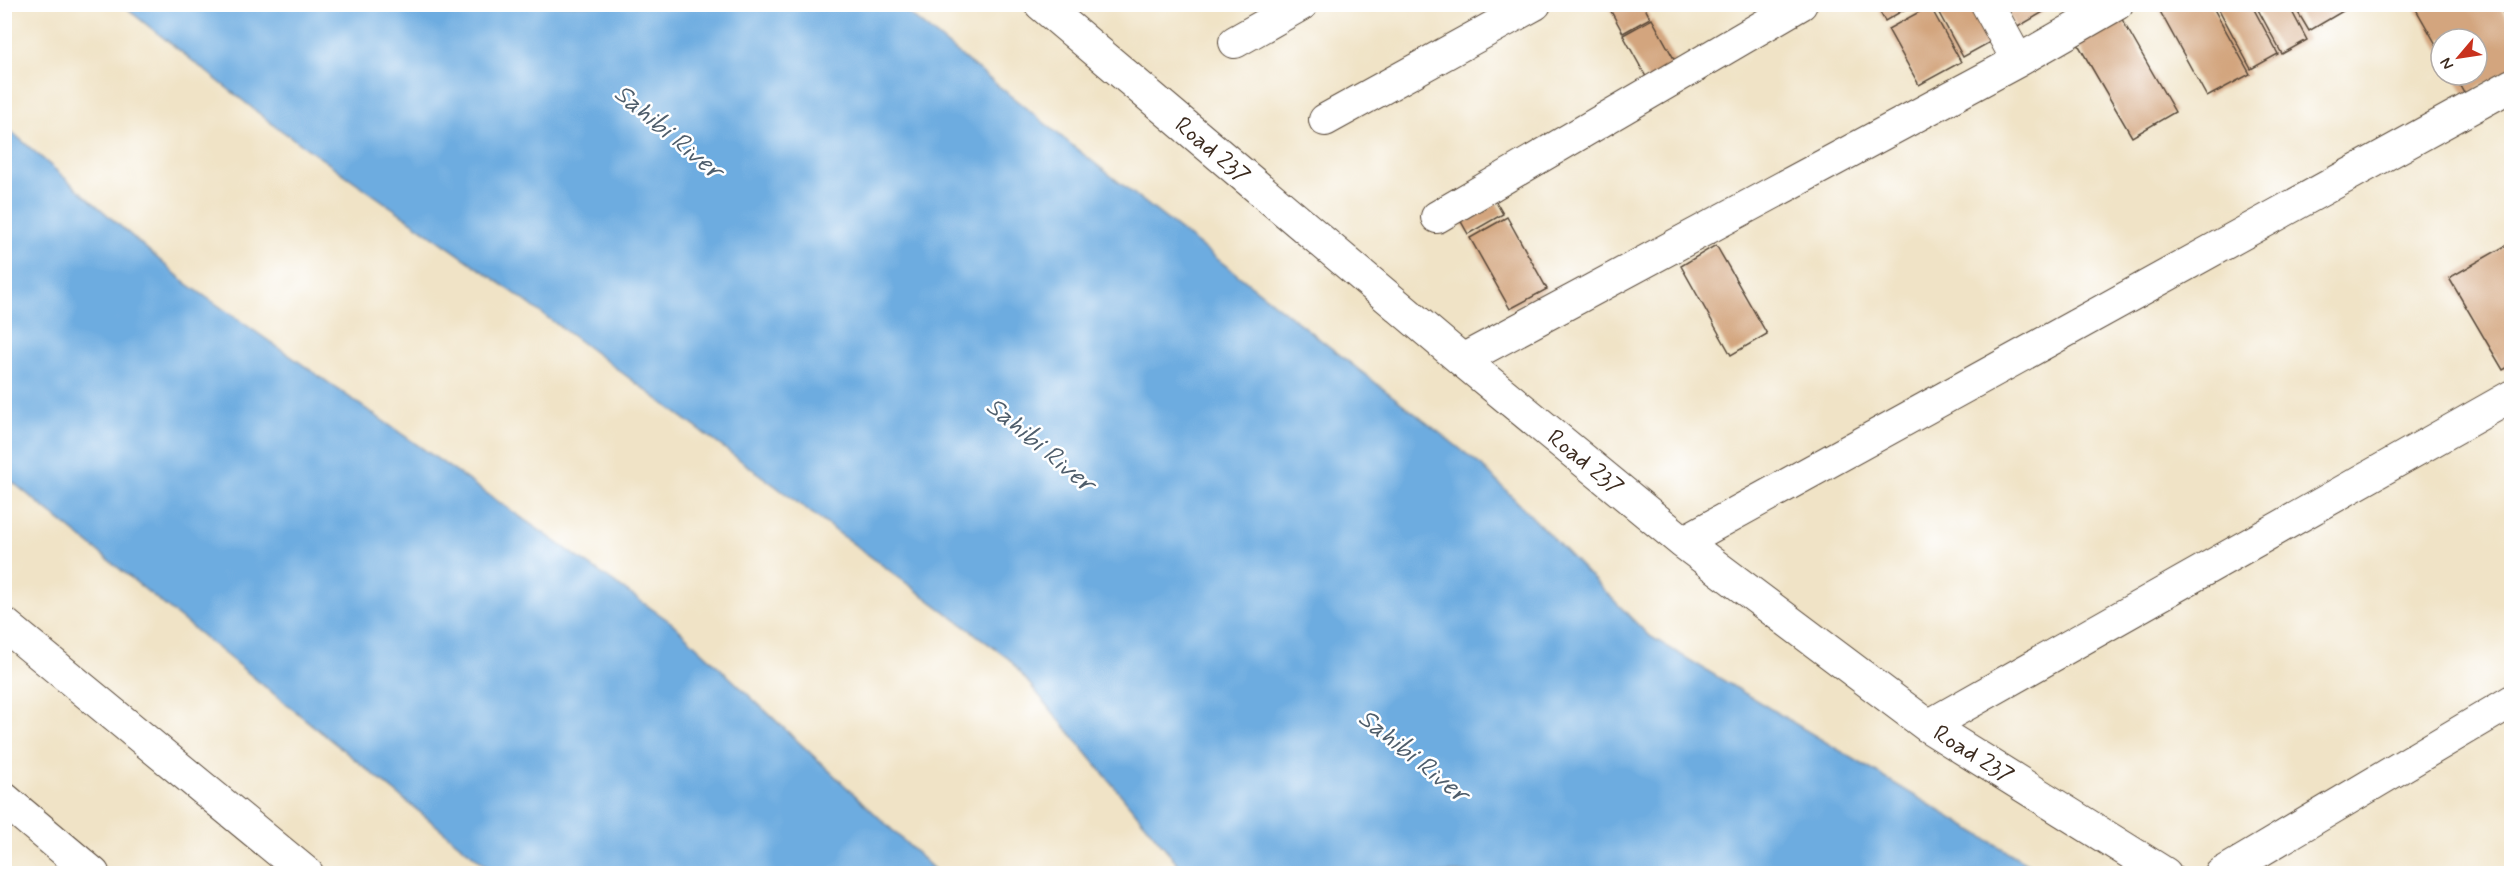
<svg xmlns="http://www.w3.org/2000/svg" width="2516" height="878" viewBox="0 0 2516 878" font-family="Mynerve,sans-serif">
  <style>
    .water { fill: #6dace0; stroke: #546b7f; stroke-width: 1.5 }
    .building { fill: #d3a57e }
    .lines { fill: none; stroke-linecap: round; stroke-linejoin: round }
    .minor-casing { stroke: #564637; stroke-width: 34 }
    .tertiary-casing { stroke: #564637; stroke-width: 35 }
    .minor { stroke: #fff; stroke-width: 32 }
    .tertiary { stroke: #fff; stroke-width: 33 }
    .labels { text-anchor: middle; stroke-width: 5; stroke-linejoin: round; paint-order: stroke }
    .street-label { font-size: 24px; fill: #3b2a1e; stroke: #fff }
    .water-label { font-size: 26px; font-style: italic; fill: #4f5e6c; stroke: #fff }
  </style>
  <rect width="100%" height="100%" fill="#fff"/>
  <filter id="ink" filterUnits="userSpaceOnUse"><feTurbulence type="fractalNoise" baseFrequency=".0167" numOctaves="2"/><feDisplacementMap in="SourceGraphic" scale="12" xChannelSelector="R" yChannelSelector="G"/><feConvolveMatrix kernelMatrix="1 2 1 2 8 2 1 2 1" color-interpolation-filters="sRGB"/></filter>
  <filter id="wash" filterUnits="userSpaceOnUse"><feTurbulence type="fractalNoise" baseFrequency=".008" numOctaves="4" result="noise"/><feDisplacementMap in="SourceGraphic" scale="24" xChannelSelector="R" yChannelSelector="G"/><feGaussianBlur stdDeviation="1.35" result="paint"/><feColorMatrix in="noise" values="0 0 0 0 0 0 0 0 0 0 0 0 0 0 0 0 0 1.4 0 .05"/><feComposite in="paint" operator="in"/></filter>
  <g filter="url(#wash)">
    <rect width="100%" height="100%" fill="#f0e3c6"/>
    <path class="water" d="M122,5H898L1083,154L1482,466L1648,635L2043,873H1189L1183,870L1009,659L517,295L275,126Z
      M5,126L186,283L672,623L938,873H495L5,476Z"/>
    <g id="blocks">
      <path class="building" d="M1607,4H1643L1650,18L1623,33Z
        M1875,4H1914L1885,21Z
        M1934,4H1971L1992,41L1963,57Z
        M2002,4H2057L2016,28Z
        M2156,4H2211L2250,74L2207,97Z
        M2216,4H2251L2278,54L2251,69Z
        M2255,4H2288L2307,40L2282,54Z
        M2293,4H2355L2309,31Z
        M2413,4H2498L2512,28V68L2465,95L2454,75H2477V39H2441V53Z
        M1930,6L1961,62L1919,85L1888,29Z
        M2119,14L2175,112L2132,137L2075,39Z
        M1652,19L1679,68L1650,84L1623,35Z
        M1489,190L1503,214L1468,234L1454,209Z
        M1507,217L1547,289L1510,309L1470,238Z
        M2512,242V365L2503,370L2449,278Z
        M1716,245L1767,334L1731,355L1681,266Z"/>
    </g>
  </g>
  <g filter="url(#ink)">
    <use href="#blocks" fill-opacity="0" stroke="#564637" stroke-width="1.5"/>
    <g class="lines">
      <g class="minor-casing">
        <path id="minor" d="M1235,42L1302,4
          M2018,61L2117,4
          M1325,120L1535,4
          M1437,217L1801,4
          M1462,360L2018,61L1987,4
          M1683,542L2512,85
          M1928,726L2512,396
          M2221,874L2512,701"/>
      </g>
      <g class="tertiary-casing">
        <path id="tertiary" d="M1041,4L1462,360L1683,542L1928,726L2165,874
          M4,624L307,874
          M4,799L93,874"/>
      </g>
      <use href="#minor" class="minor"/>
      <use href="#tertiary" class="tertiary"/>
    </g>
  </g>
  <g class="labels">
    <g class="street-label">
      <text transform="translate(1213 150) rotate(40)" y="8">Road 237</text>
      <text transform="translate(1586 462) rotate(39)" y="8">Road 237</text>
      <text transform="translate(1974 754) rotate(32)" y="8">Road 237</text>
    </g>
    <g class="water-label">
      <text transform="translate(669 131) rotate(40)" y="9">Sahibi River</text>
      <text transform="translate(1041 444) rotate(40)" y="9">Sahibi River</text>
      <text transform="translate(1414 755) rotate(39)" y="9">Sahibi River</text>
    </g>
  </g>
  <rect width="2516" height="878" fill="none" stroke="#fff" stroke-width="24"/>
  <g transform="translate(2459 57) rotate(241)"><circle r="28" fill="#ffffff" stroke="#b1aaa5" stroke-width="1.5"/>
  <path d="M0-4.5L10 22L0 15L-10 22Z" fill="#c8321e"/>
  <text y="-9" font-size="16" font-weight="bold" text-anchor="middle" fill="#3b2a1e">N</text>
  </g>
</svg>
